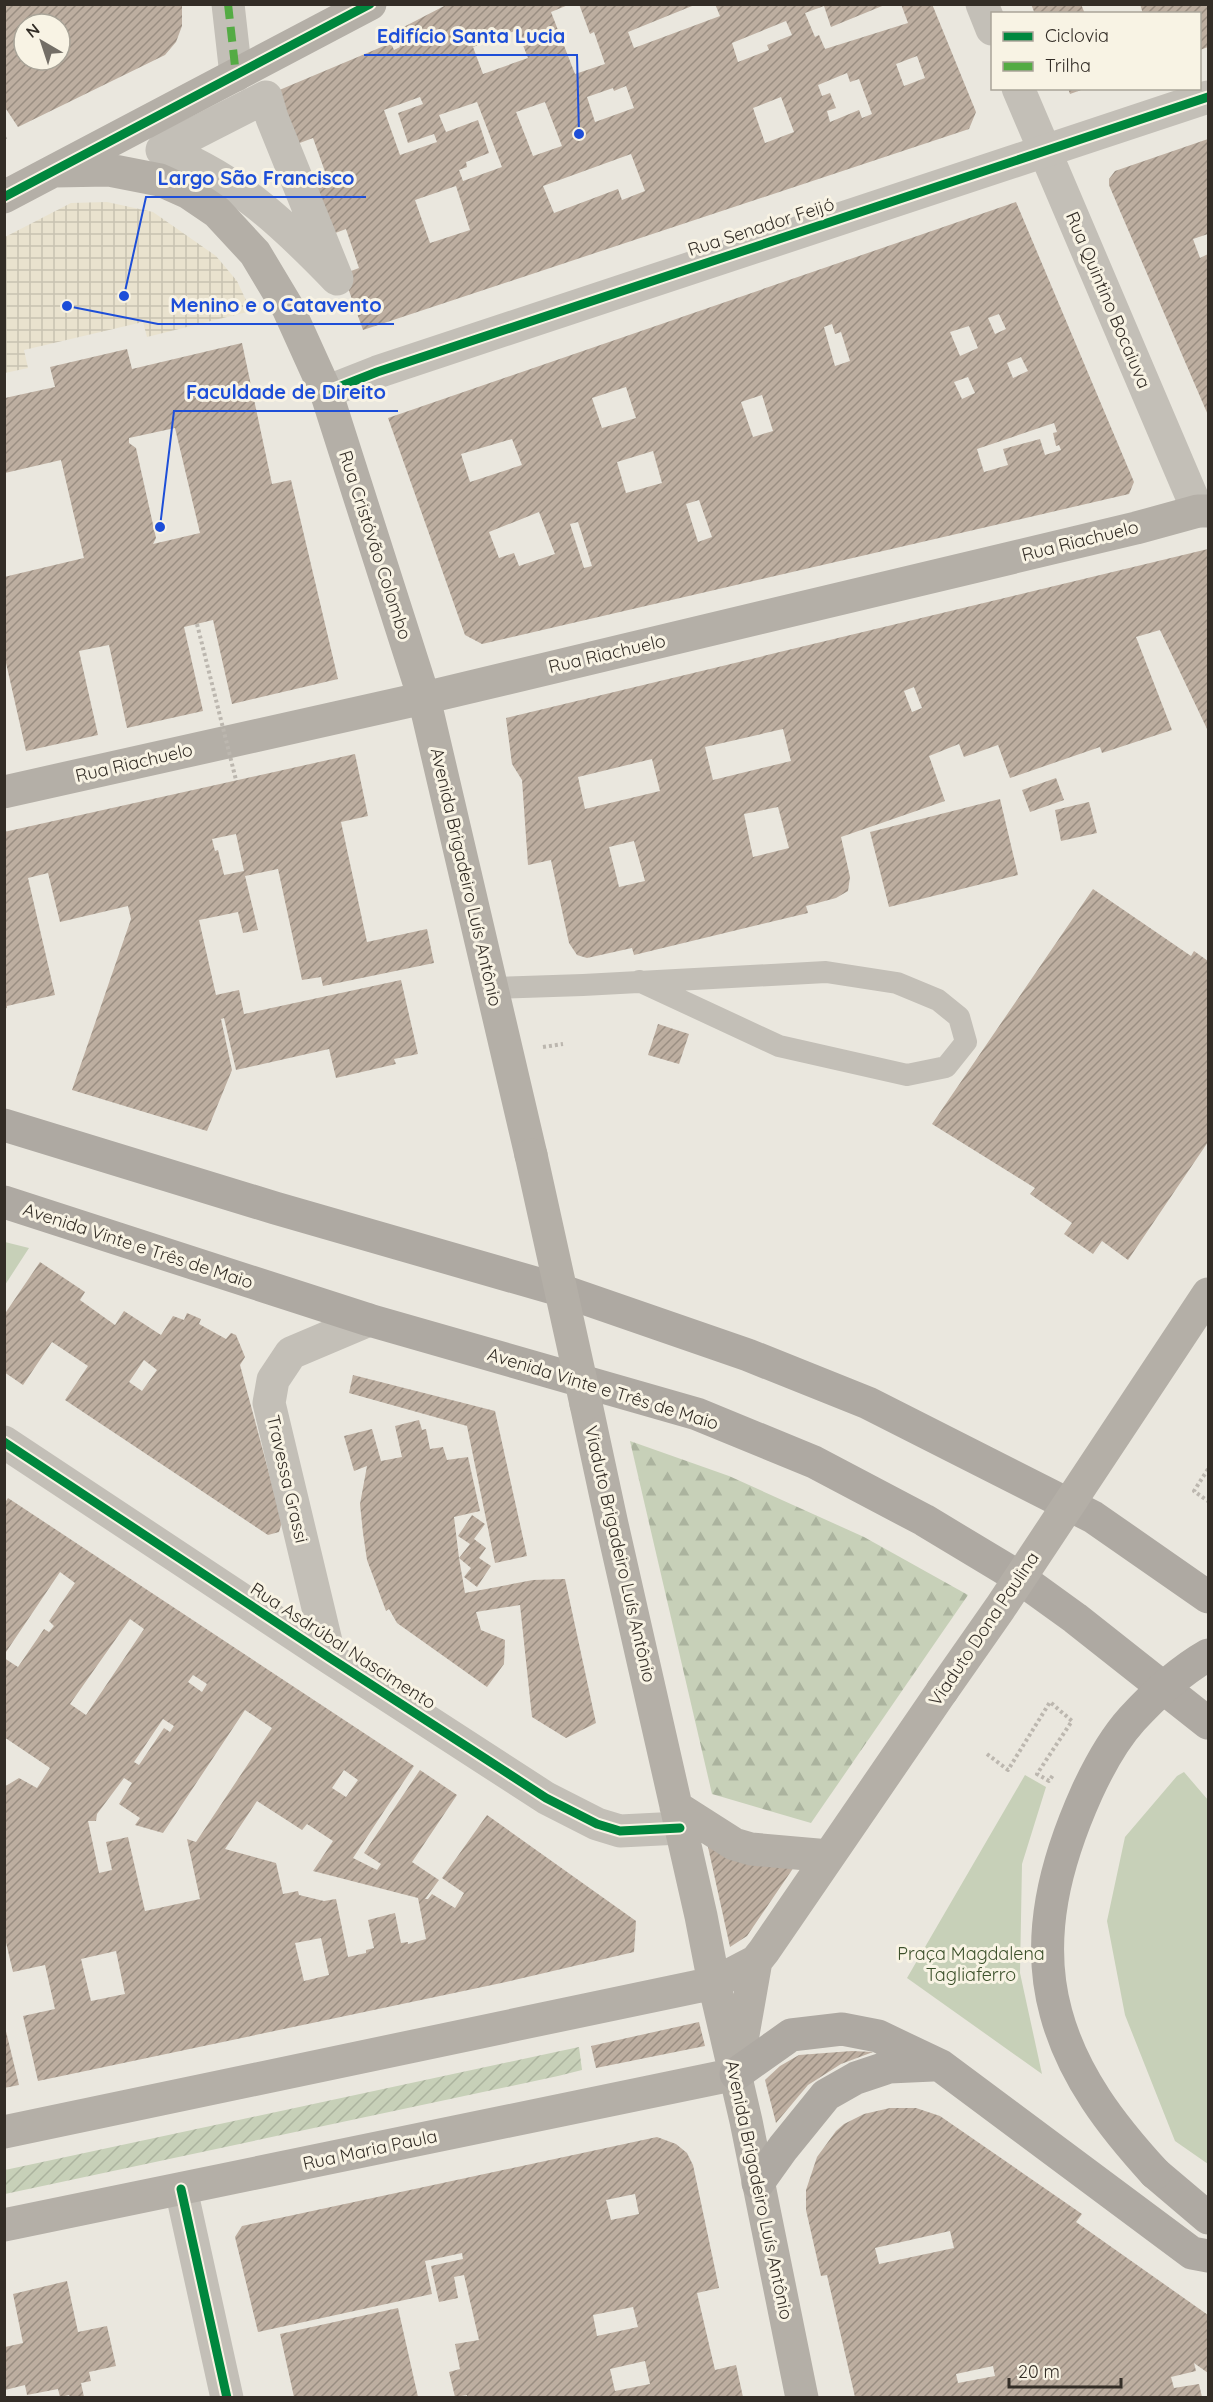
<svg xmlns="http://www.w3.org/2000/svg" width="1213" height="2402" viewBox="0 0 1213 2402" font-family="Quicksand,sans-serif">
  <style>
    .forest { fill: url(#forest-firs) }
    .park { fill: #c7d0b8 }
    .garden { fill: url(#garden-furrows) }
    .plaza { fill: url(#plaza-grid) }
    .building { fill: url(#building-hatch); fill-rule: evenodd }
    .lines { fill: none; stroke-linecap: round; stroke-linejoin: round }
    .path { stroke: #bcb7af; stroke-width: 4; stroke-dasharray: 3 3; stroke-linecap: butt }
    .service { stroke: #c3bfb7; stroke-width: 22 }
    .pedestrian { stroke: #c3bfb7; stroke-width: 33 }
    .minor { stroke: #c3bfb7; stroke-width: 33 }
    .tertiary { stroke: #c3bfb7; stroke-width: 33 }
    .secondary { stroke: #b4afa7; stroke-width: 33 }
    .trunk { stroke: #aea9a2; stroke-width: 33 }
    .path-bridge { stroke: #bcb7af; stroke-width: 4; stroke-dasharray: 3 3; stroke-linecap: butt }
    .secondary-bridge { stroke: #b4afa7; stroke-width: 33 }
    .trunk-bridge { stroke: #aea9a2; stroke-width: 33 }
    .quiet { stroke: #54ab44; stroke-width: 8; stroke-dasharray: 15 8; stroke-linecap: butt }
    .cycleway-casing { stroke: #f8f3e4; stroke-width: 13 }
    .cycleway { stroke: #00873e; stroke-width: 9 }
    .labels { text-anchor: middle; stroke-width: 6; stroke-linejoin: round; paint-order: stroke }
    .street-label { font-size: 18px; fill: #332d26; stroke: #f8f3e4 }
    .park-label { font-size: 18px; fill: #3c512b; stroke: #f8f3e4 }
    .leader { fill: none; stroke: #1d4ed8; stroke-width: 2 }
    .callout-dot { fill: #1d4ed8; stroke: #f8f3e4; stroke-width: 2 }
    .callout-label { font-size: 20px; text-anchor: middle; font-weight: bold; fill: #1d4ed8; stroke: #f8f3e4; stroke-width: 6; stroke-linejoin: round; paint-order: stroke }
  </style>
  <defs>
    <pattern id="forest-firs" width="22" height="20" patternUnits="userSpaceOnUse" patternTransform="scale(1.5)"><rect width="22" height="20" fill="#c7d0b8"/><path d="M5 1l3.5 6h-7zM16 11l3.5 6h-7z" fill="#abb39e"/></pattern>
    <pattern id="garden-furrows" width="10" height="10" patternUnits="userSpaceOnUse" patternTransform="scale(1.5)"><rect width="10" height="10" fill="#c7d0b8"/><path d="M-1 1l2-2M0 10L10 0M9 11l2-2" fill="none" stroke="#abb39e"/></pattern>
    <pattern id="plaza-grid" width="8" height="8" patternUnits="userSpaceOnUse" patternTransform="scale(1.5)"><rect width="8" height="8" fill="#e9e2ce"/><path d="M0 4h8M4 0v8" fill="none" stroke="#c8c2b1"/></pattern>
    <pattern id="building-hatch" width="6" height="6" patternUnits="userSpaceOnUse" patternTransform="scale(1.5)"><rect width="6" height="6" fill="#bdaea0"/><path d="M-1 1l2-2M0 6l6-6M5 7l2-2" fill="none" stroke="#9a8e82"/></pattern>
  </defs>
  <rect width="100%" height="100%" fill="#eae7de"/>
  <path class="forest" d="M630,1441L729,1476L864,1537L968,1595L811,1823L712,1794Z"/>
  <path class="park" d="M5,1242L29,1248L5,1285L4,1242Z
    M1184,1772L1208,1800V2164L1175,2141L1125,2015L1107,1921L1125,1837L1177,1776Z
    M1025,1775L1046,1787L1022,1864L1020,1973L1042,2074L907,1978Z"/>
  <path class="garden" d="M579,2047L582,2070L558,2076L5,2194V2170Z"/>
  <path class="plaza" d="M107,202L153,212L216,256L237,281L251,311L147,337L143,322L24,350L28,368L5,373V237L71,203Z"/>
  <path class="building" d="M4,4H182V26L176,42L165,55L18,127L4,106ZM24,24H60V60H24Z
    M448,4L568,5L551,12L575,74L605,64L594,32L590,34L579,4H697L628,32L634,48L720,16L715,4H887L831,27L824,6L805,13L815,37L819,35L825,49L908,23L901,4H932L976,112L969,129L363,330L343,274L359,268L346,229L330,235L312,186L328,180L313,138L297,144L277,91L391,43L394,50L400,47L394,32ZM786,21L792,35L767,45L769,50L738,62L732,43ZM517,30L528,58L483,74L473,47ZM917,56L925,78L904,86L896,64ZM847,73L850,82L859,79L872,114L862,118L859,110L830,122L827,111L836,108L830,93L822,96L818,85ZM626,86L634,108L595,122L587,97L613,88L614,91ZM420,97L423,104L398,113L408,143L434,134L437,142L400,155L384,110ZM781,97L794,132L765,143L753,108ZM477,102L502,167L463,181L459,170L467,167L466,162L489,153L478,120L446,132L439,115ZM545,102L562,146L533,156L516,112ZM631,154L645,191L622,200L618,189L554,213L543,186ZM456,186L470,230L430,243L415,200Z
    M1031,4H1081L1085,14H1035Z
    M1140,4H1208V47L1200,50V14H1143Z
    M1068,88H1084V89L1070,94Z
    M1208,139V234L1193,239L1200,258L1208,254V415L1120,211L1109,185V179L1115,171Z
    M1016,202L1134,482L1129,494L482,644L465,635L388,418ZM999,314L1006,329L995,334L988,318ZM832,324L835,334L841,332L850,361L835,366L824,327ZM969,326L978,348L960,356L950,332ZM1021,357L1028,371L1013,378L1007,363ZM968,377L975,393L962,399L954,382ZM626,387L636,418L602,428L592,398ZM762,395L773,431L753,437L741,402ZM1054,423L1057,432L1053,433L1056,446L1059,445L1061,450L1045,455L1040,439L1003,449L1008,465L984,472L977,449ZM512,439L522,465L470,482L461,454ZM653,451L662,483L626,493L617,462ZM699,500L712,537L698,542L686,504ZM539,512L555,554L519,566L514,553L499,558L489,532ZM578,522L592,566L584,568L570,524Z
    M242,343L272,484L291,480L338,679L232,704L213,620L184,627L203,711L127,728L109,645L79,651L98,735L26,751L4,654V577L84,558L61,460L5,473V398L55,387L50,367L127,349L132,369ZM175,428L200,533L153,544L156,538L136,448L129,443V438Z
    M1208,549V731L1160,630L1136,637L1172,730L1102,753L1100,747L1010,778L998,745L964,757L959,744L929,756L945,801L841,837L850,877L848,891L836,898L806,906L808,913L634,955L632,948L587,958L577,955L569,943L551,860L528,865L522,780L512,764L506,718ZM914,687L922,708L912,712L904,691ZM783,729L791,761L713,780L705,747ZM652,759L660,791L585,809L578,777ZM778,807L789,848L753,857L744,814ZM634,841L645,881L619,887L609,847Z
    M355,754L368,816L341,822L367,942L427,929L434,963L323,986L321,977L302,980L278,869L245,876L258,930L243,933L238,912L199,920L216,995L239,990L244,1014L401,980L418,1054L394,1059L396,1064L336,1078L329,1049L236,1070L224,1018L221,1019L232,1070L207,1131L72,1090L131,919L128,906L60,922L48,873L28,878L55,995L7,1006V1008L4,1009V832ZM236,834L244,871L224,875L218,850L215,851L212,839Z
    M1056,778L1064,800L1030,812L1022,790Z
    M1000,799L1018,875L889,907L870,832Z
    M1089,802L1097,833L1061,841L1055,810Z
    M1093,889L1191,956L1194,951L1208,961V1142L1128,1260L1102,1241L1093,1254L1064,1234L1072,1223L1030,1194L1035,1188L932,1124Z
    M658,1024L689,1034L679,1064L648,1055Z
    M40,1262L85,1292L80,1300L115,1325L124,1311L161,1335L173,1316L184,1320L187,1313L201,1319L199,1324L226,1339L231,1333L236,1335L245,1357L240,1365L282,1522L279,1532L268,1535L65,1400L88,1366L52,1342L23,1385L4,1372V1315ZM144,1360L157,1370L142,1391L129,1382Z
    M353,1375L495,1411L527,1556L495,1563L467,1426L349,1393Z
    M419,1420L422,1430L426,1429L430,1449L443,1447L447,1460L468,1457L480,1511L454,1517L459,1558L470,1544L458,1536L472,1515L485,1524L474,1539L486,1548L479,1558L491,1566L477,1587L464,1577L471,1568L459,1558L465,1593L533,1580L565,1579L596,1723L566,1738L532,1717L520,1605L476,1612L481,1630L505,1640L504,1664L487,1687L397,1623L389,1609L386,1611L367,1560L363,1533L360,1504L367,1466L354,1471L344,1436L372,1429L381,1461L402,1457L395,1426Z
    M8,1498L414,1766L353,1858L377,1870L381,1864L364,1853L420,1770L457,1795L412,1862L439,1880L425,1899H428L432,1894L455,1908L464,1893L442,1878L487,1815L636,1921L634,1952L506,1982L38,2081L23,2016L55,2009L45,1965L13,1972L4,1934V1787L19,1778L37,1788L50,1768L4,1737V1658L18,1667L44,1629L49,1632L54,1626L49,1621L75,1583L60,1572L4,1655V1504ZM130,1619L144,1629L86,1715L70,1704ZM193,1675L207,1684L202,1692L188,1682ZM245,1710L272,1728L196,1842L187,1839L200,1899L145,1911L128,1837L106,1842L112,1870L99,1873L88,1821H96L97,1814L124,1778L132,1783L119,1804L140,1818L135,1825L163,1833ZM163,1719L174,1726L170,1732L164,1728L139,1765L134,1762ZM344,1770L358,1780L346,1797L332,1788ZM257,1801L302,1830L307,1824L333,1841L313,1871L418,1898L426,1939L408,1944V1942L401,1943L395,1913L368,1920L374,1948L366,1950V1953L348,1957L336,1899L324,1901L299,1895L298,1891L283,1894L276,1863L225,1849ZM321,1938L329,1975L304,1981L295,1943ZM116,1951L125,1994L91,2001L81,1959Z
    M708,1847L794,1867L747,1936L730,1947Z
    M699,2022L705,2046L596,2068L591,2046Z
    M4,2023L19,2085L4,2088Z
    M852,2051L873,2052L841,2064L808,2085L776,2123L765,2080L780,2066L799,2055Z
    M890,2108H916L940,2116L1082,2214L1076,2222L1208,2315V2373L1194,2363L1196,2371L1171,2377L1174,2388L1199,2384L1202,2397H855L827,2275L821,2276L806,2210V2190L817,2157L836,2131L844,2124L864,2114ZM950,2231L954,2248L879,2264L875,2248ZM993,2366L995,2376L958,2383L956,2374Z
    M657,2137L676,2144L687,2153L693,2165L719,2288L697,2293L715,2370L736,2365L743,2397H467V2395L455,2397L449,2372L460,2369L455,2344L479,2340L464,2275L454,2277L458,2298L439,2302L431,2266L463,2259L462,2253L425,2261L432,2294L258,2332L235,2237L242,2226ZM635,2194L639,2214L611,2220L606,2200ZM633,2307L638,2327L597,2336L593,2315ZM645,2361L650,2384L615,2391L610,2369Z
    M67,2281L78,2332L107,2326L116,2366L89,2372L91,2381L81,2383L84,2397H70L69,2395L60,2397L58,2389L27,2395L25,2385L5,2390V2347L23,2343L13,2294Z
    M398,2308L418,2397H294L280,2334Z"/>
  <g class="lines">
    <path class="path" d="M4,137L7,142
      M543,1047L563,1044
      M1208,1469L1194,1491L1208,1501
      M987,1754L1008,1770L1050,1702L1072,1721L1037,1774L1049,1781L1053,1775"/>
    <path class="service" d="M492,988L583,985L826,972L897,983L938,1000L959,1017L966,1042L946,1067L907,1075L779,1046L639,981"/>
    <path class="pedestrian" d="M228,4L236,75
      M266,97L272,118L337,279C286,226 233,175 162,150Z"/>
    <path class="minor" d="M982,4L992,29
      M1018,88L1198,511
      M4,1442L330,1658L546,1798L597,1824L620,1831L680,1828
      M330,1658L269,1403L273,1380L291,1353L369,1320
      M181,2189L227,2398"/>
    <path class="tertiary" d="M326,392L377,372L1208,97"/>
    <path class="secondary" d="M54,171L109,170L160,180L189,193L217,212L255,253L288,308L326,392L424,698L531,1155
      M4,197L370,4
      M4,792L424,698L1136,528L1198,511H1208
      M586,1404L611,1520L701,1916L714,1983L746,2121L802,2398
      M676,1807L734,1844L751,1849L829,1856
      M738,2063L756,1961
      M4,2132L714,1983L756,1961L764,1951L942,1691
      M4,2225L736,2074"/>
    <path class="trunk" d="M4,1125L275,1208L563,1291L748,1355L868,1403L1093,1517L1208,1597
      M4,1202L369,1320L697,1414L814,1462L924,1520L1017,1576L1075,1618L1208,1723
      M736,2074L791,2035L842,2029L878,2036L941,2066L1192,2253L1208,2256
      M1155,2173L1208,2218
      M758,2183L783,2148L826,2095L856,2078L889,2067L933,2065"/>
    <path class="path-bridge" d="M197,624L236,780"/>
    <path class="secondary-bridge" d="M531,1155L586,1404
      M942,1691L1000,1608L1208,1294"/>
    <path class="trunk-bridge" d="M1155,2173C1112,2126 1073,2076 1056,2013C1035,1937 1056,1861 1087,1792C1099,1766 1113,1740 1132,1719C1154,1695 1180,1671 1208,1655"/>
    <path class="quiet" d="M228,4L236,75"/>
    <g class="cycleway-casing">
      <path id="cycleway" d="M4,197L370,4
        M326,392L377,372L1208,97
        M4,1442L330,1658L546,1798L597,1824L620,1831L680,1828
        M181,2189L227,2398"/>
    </g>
    <use href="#cycleway" class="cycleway"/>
  </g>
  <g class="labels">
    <g class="street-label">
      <text transform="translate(761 227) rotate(-18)" y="6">Rua Senador Feijó</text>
      <text transform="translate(1108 300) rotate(67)" y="6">Rua Quintino Bocaiuva</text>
      <text transform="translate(1080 541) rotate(-14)" y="6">Rua Riachuelo</text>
      <text transform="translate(375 545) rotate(72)" y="6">Rua Cristóvão Colombo</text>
      <text transform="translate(607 654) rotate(-13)" y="6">Rua Riachuelo</text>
      <text transform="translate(134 763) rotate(-13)" y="6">Rua Riachuelo</text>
      <text transform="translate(466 877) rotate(77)" y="6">Avenida Brigadeiro Luís Antônio</text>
      <text transform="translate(138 1246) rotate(18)" y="6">Avenida Vinte e Três de Maio</text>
      <text transform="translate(603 1389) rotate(17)" y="6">Avenida Vinte e Três de Maio</text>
      <text transform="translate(287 1479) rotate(77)" y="6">Travessa Grassi</text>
      <text transform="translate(620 1554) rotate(77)" y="6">Viaduto Brigadeiro Luís Antônio</text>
      <text transform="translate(984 1629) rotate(-56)" y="6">Viaduto Dona Paulina</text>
      <text transform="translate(343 1646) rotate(33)" y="6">Rua Asdrúbal Nascimento</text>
      <text transform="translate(370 2150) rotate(-12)" y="6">Rua Maria Paula</text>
      <text transform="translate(759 2190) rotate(78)" y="6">Avenida Brigadeiro Luís Antônio</text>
    </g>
    <g class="park-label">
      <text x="971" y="1960">Praça Magdalena<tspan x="971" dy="21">Tagliaferro</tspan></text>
    </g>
  </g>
  <path class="leader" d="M579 134L577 55H364M124 296L146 197H366M67 306L158 324H394M160 527L174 411H398"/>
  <g class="callout-dot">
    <circle cx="579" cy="134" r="6"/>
    <circle cx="124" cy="296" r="6"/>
    <circle cx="67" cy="306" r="6"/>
    <circle cx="160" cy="527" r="6"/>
  </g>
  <g class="callout-label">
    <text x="471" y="43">Edifício Santa Lucia</text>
    <text x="256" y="185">Largo São Francisco</text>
    <text x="276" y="312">Menino e o Catavento</text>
    <text x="286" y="399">Faculdade de Direito</text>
  </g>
  <rect width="1213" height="2402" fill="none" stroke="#332d26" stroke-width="12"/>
  <rect x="991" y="12" width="210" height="78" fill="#f8f3e4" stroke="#a9a498" stroke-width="1.5"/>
  <rect x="1003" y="32" width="30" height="9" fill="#00873e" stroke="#a9a498" stroke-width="1.5"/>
  <text x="1045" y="42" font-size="18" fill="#332d26">Ciclovia</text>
  <rect x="1003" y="62" width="30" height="9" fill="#54ab44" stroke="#a9a498" stroke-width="1.5"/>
  <text x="1045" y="72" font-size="18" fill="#332d26">Trilha</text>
  <g transform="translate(42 42) rotate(321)"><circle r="28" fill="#f8f3e4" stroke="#a9a498" stroke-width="1.5"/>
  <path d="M0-4.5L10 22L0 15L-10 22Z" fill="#736e66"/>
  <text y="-9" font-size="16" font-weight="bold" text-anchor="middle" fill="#332d26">N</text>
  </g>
  <path d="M1009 2378v9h112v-9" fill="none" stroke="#332d26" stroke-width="3"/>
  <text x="1018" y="2378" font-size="18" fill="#332d26" stroke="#f8f3e4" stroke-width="4.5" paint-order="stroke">20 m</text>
</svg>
